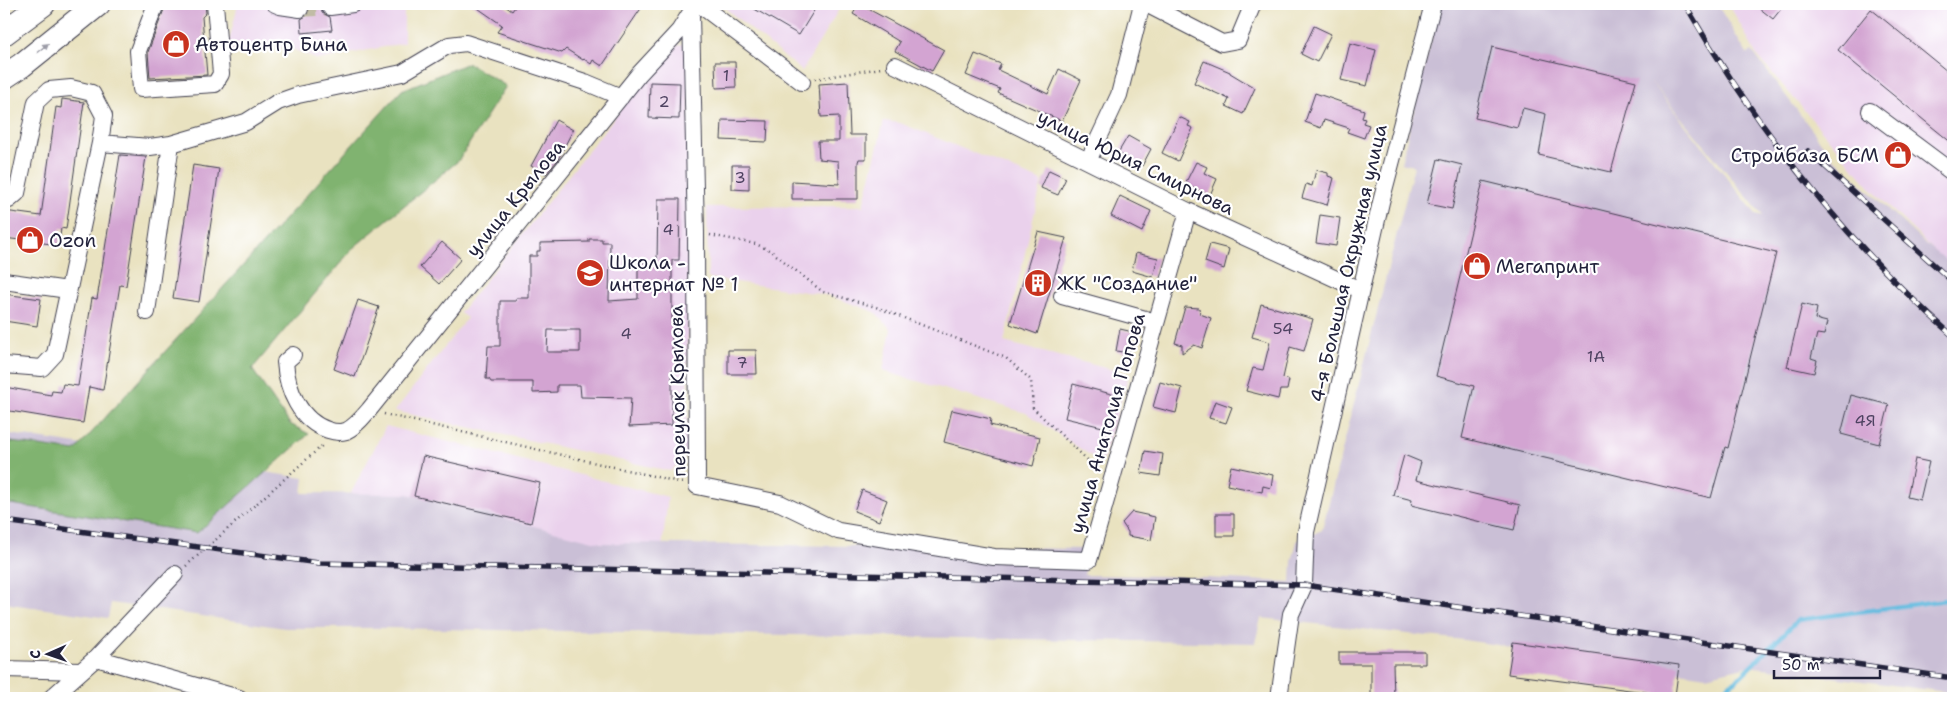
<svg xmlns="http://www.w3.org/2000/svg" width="1957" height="702" viewBox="0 0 1957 702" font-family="'Shantell Sans',sans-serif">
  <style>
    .built { fill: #ead1ec }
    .industrial { fill: #cabfd6; fill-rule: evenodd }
    .forest { fill: #80b36f; stroke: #516a55 }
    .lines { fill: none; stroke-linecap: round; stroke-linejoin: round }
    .stream { stroke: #61b9de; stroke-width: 4.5 }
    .building { fill: #d3a4d2; fill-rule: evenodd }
    .minor-tunnel { stroke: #c1bca5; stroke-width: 16; stroke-dasharray: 16 8; stroke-linecap: butt }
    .minor-casing { stroke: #403f4f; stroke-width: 18 }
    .highway-casing { stroke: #403f4f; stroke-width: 26 }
    .path { stroke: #403f4f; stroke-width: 2.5; stroke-dasharray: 1 4; stroke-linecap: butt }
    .minor { stroke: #fff; stroke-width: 16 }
    .highway { stroke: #fff; stroke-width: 24 }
    .rail-casing { stroke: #22223b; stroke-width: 5.5 }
    .rail { stroke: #fff; stroke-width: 4; stroke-dasharray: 11; stroke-linecap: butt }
    .oneway { fill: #9c9ca7 }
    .labels { text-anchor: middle; stroke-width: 4.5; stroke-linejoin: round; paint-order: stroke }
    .number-label { font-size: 16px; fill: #4e4261 }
    .poi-label { font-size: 19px; fill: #22223b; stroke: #fff; text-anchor: start }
    .street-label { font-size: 19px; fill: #22223b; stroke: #fff }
  </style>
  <rect width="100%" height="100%" fill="#fff"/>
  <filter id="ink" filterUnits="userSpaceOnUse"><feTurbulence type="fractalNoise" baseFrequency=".02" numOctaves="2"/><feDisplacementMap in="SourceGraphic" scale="10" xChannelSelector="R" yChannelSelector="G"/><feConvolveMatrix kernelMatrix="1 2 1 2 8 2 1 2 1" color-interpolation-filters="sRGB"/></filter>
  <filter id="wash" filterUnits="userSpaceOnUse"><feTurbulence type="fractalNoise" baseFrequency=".0096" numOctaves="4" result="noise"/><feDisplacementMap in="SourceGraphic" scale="20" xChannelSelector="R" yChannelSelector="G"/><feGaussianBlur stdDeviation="1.12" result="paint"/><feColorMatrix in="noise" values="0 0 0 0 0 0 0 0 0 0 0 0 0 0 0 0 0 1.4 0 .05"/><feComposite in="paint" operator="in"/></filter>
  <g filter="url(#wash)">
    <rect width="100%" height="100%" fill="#e9e2c0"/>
    <path class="built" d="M238,4H404V43L318,60L290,48L258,46L232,56L229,42Z
      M720,4H842L802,71Z
      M1729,4H1944L1953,11V269L1873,191L1756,54Z
      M690,42L687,456L670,471L395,411L467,318L460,313L641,84L673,47Z
      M884,121L900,123L1042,181L1004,342L1129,374L1102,463L1026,413L883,371L891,329L875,312L827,295L708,278L707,207L863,206Z
      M386,426L668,497L662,548L597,543L351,493Z"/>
    <path class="industrial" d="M1440,4H1717L1747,54L1752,51L1834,159L1918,237L1953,266V693L1748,666L1706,676L1464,640L1261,618L1255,643L386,628H285L111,603L108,618L4,603V433L304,478L302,493L407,494L601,543L1092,549L1084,575L1162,576L1291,582L1292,562L1297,541L1322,530L1414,166L1401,163ZM1648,78L1763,216L1756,214Z"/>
    <path class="forest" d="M468,63L506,86L458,161L353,248L252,369L290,424L309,434L197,533L4,503V441L75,451L402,90Z"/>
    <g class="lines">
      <path class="stream" d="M1712,698L1740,677L1798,620L1953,599"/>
    </g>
    <g id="blocks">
      <path class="building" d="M166,4H205L206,13L202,17L207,75L150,78L148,52Z
        M308,4H321L322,13L330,17L332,30L302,33L301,19L308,15L310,10Z
        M472,4H502L512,11L517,4H644L602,66L593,60L591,64L584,59L583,60L566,49L562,53L497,32L502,25Z
        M746,4H818L799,35Z
        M859,4L944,50L932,71L895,51L900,42L853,14Z
        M1754,4H1785L1773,19Z
        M1871,9L1953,76V144L1838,50Z
        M1314,26L1331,34L1317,62L1301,54Z
        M1350,43L1376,50L1367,86L1341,80Z
        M1492,47L1636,81L1611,172L1539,155L1546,114L1523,108L1517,128L1475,118Z
        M975,54L1001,64L998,70L1048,94L1059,69L1081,80L1062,121L998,93L1000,89L966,75Z
        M1204,61L1230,72V73L1255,88L1243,114L1226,106L1229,99L1194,83Z
        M715,62H735L736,87L716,88Z
        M650,82L680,83L679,119L649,118Z
        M848,82L850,135H866V159H859L858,162V199H792V181L839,184L838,161L819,159L818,141H839V116L821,117L819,84Z
        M1315,93L1364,110L1362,118L1365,119L1363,123L1369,125L1364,138L1347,132L1349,128L1324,120L1321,128L1305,122Z
        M62,99L84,102L66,229L61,228L59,245L4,238V211L41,216L56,107L61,108Z
        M1179,117L1190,122L1188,126L1193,128L1178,161L1162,153Z
        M556,120L573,130L557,161L546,174L531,166Z
        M722,120L768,121L767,142L721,140Z
        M1128,136L1151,149L1142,166L1118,153Z
        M120,155L146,157L126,286L120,285L103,390L89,387L83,423L4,410V387L51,395L52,391L61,392L63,384L78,386L92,298L97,299Z
        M1438,159L1462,165L1452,209L1427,204Z
        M1196,162L1207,167L1204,173L1217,179L1210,195L1188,186L1189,184L1186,182Z
        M193,165L219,169L199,302L173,298Z
        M732,165H749V190L732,189Z
        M1049,170L1066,178L1058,195L1041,188Z
        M1316,170L1328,173V176L1334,178L1327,205L1302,198L1306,184L1312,186Z
        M1483,181L1776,253L1728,448L1725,447L1711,498L1462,438L1474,386L1436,376Z
        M1120,196L1151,211L1142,232L1111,216Z
        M658,199H680L679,260H672V349H676L675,369H672V425L629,427L631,398L581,397L580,385H557V392L533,393V382H491L489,379H486L488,346H500V301H516V298H529V256H537V251H540V243L589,242V239H602V242H610L609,301L638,299V262L657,263ZM548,330H580V352H547Z
        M1320,215L1340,218L1336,246L1316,243Z
        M1038,232L1066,238L1037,334L1010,324Z
        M442,242L461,259L439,284L420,267Z
        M1210,244L1229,249L1224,269L1205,262Z
        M1136,253L1158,258L1153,277L1132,271Z
        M4,294L41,299L37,326L4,321Z
        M358,300L379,307L355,377L334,369Z
        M1261,304L1313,319L1304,351L1290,347L1283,378L1289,380L1287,390H1280L1278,399L1246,391L1253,368L1263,370L1270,342L1252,337Z
        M1802,304L1817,308L1815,319L1827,322L1824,335L1817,334L1811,358L1817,360L1814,373L1787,367Z
        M1185,307L1199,308L1200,314L1211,318L1202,348L1194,345L1182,353V345L1175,343Z
        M1120,329L1133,332L1129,353L1116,351Z
        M728,350H756L757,374H728Z
        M1160,382L1182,388L1176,413L1153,407Z
        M1073,384L1119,396L1111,429L1065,418Z
        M1851,395L1889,405L1879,444L1841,434Z
        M1215,401L1232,407L1226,423L1209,418Z
        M952,410L991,419L990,425L1040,437L1033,466L944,442Z
        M1145,451L1163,454L1160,476L1141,473Z
        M1404,455L1421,462L1416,480L1520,505L1514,530L1411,505L1412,500L1393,495Z
        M423,456L540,483L531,523L414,496Z
        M1915,459L1929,462L1920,500L1907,497Z
        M1231,466L1273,475L1271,488L1263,486L1262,492L1227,485Z
        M862,490L887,500L879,521L854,511Z
        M1132,512L1155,517L1151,540L1128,536V532L1122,523Z
        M1216,514H1234V536H1216Z
        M1513,642L1679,665L1675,696L1508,674Z
        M1339,652H1425V664H1393L1394,698H1371V664H1339Z"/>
    </g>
  </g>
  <g filter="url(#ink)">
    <use href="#blocks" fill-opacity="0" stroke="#403f4f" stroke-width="1"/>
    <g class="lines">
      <path class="minor-tunnel" d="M300,9L330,7"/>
      <g class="minor-casing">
        <path id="minor" d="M156,4L138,51L141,89L215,84L221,74L215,4
          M275,4L280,6L300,9
          M699,4L802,82
          M1146,4L1222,43L1238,40L1253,4
          M330,7L353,4
          M691,14L696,233L697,486L780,503L838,531L994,557L1089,560L1188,211
          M895,65L1188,211L1360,290
          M1870,111L1953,173
          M1088,161L1119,95L1142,4
          M4,200H9L17,193L36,102L49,90L71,88L92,93L104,116L100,143
          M4,281L68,290
          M1062,296L1156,322
          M147,312L171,144
          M293,355L285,362C287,390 300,421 328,430C334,432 339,433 346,431C355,427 363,417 369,410L639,74L679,31L696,4
          M4,365L42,368L55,354L100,143L150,147L171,144L246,122L278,102L298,95L402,73L449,45L466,43L585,82L621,97
          M96,658L239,698
          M4,669L81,671
          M51,698L96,658L175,574
          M1279,698L1291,614L1304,585L1306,532L1381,202L1433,4"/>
      </g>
      <g class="highway-casing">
        <path id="highway" d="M4,33L43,4
          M4,77L22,65L98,4"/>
      </g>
      <path class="path" d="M1951,4L1953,5
        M815,79L881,68
        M710,235L756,244L771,251L823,292L876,307L1006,358L1031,380L1033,408L1099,471
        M384,414L683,483
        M186,566L324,444"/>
      <use href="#minor" class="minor"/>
      <use href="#highway" class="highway"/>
      <g class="rail-casing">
        <path id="rail" d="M1685,4C1756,128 1846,242 1953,336
          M1808,151L1953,282
          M4,521L319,563L1304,585L1953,678"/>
      </g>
      <use href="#rail" class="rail"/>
    </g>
    <defs><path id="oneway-solid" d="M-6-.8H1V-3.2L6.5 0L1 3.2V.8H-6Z" transform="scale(1.25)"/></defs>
    <use class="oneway" href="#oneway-solid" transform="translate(43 48) rotate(-39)"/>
  </g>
  <defs>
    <g id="shop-disc" transform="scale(1.4375)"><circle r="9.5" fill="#c8321e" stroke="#fff"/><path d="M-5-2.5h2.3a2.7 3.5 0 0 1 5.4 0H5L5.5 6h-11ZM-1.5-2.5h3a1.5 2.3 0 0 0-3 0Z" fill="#fff"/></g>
    <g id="school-disc" transform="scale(1.4375)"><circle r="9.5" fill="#c8321e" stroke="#fff"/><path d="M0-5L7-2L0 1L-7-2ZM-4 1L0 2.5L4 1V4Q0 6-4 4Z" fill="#fff"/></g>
    <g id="building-disc" transform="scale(1.4375)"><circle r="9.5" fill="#c8321e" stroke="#fff"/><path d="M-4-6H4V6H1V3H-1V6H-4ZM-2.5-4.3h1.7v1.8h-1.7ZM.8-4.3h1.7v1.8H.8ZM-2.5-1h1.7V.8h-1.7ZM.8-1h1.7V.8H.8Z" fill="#fff"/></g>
  </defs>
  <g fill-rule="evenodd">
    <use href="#shop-disc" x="176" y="44"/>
    <use href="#shop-disc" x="1898" y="155"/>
    <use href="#shop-disc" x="30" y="240"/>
    <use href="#shop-disc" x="1477" y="266"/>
    <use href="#school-disc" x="590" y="273"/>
    <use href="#building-disc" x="1038" y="283"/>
  </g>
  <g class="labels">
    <g class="number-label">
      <text x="726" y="81">1</text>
      <text x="664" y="107">2</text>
      <text x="740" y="183">3</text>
      <text x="668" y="235">4</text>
      <text x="1283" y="334">54</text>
      <text x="626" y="339">4</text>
      <text x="1596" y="362">1А</text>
      <text x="742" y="368">7</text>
      <text x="1865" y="426">4Я</text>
    </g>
    <g class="poi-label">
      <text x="195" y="51">Автоцентр Бина</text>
      <text x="1879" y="162" text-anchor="end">Стройбаза БСМ</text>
      <text x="49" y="247">Ozon</text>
      <text x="609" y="269">Школа -<tspan x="609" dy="22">интернат № 1</tspan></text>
      <text x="1496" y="273">Мегапринт</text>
      <text x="1057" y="290">ЖК "Создание"</text>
    </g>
    <g class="street-label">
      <text transform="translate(1136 162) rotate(26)" y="7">улица Юрия Смирнова</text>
      <text transform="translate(515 198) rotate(-51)" y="7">улица Крылова</text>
      <text transform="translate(1348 263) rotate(-77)" y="7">4-я Большая Окружная улица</text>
      <text transform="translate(677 391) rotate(-91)" y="7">переулок Крылова</text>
      <text transform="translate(1107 423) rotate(-74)" y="7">улица Анатолия Попова</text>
    </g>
  </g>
  <rect width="1957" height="702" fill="none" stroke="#fff" stroke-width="20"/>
  <g transform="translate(48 654) rotate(268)" stroke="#ffffff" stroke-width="4" paint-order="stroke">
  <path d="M0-4L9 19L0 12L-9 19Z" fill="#22223b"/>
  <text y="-8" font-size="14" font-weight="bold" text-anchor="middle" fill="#22223b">С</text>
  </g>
  <path d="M1774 670v8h106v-8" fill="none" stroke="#22223b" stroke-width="2.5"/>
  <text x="1782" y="670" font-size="15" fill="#22223b" stroke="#ffffff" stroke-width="4" paint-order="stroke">50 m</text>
</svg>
